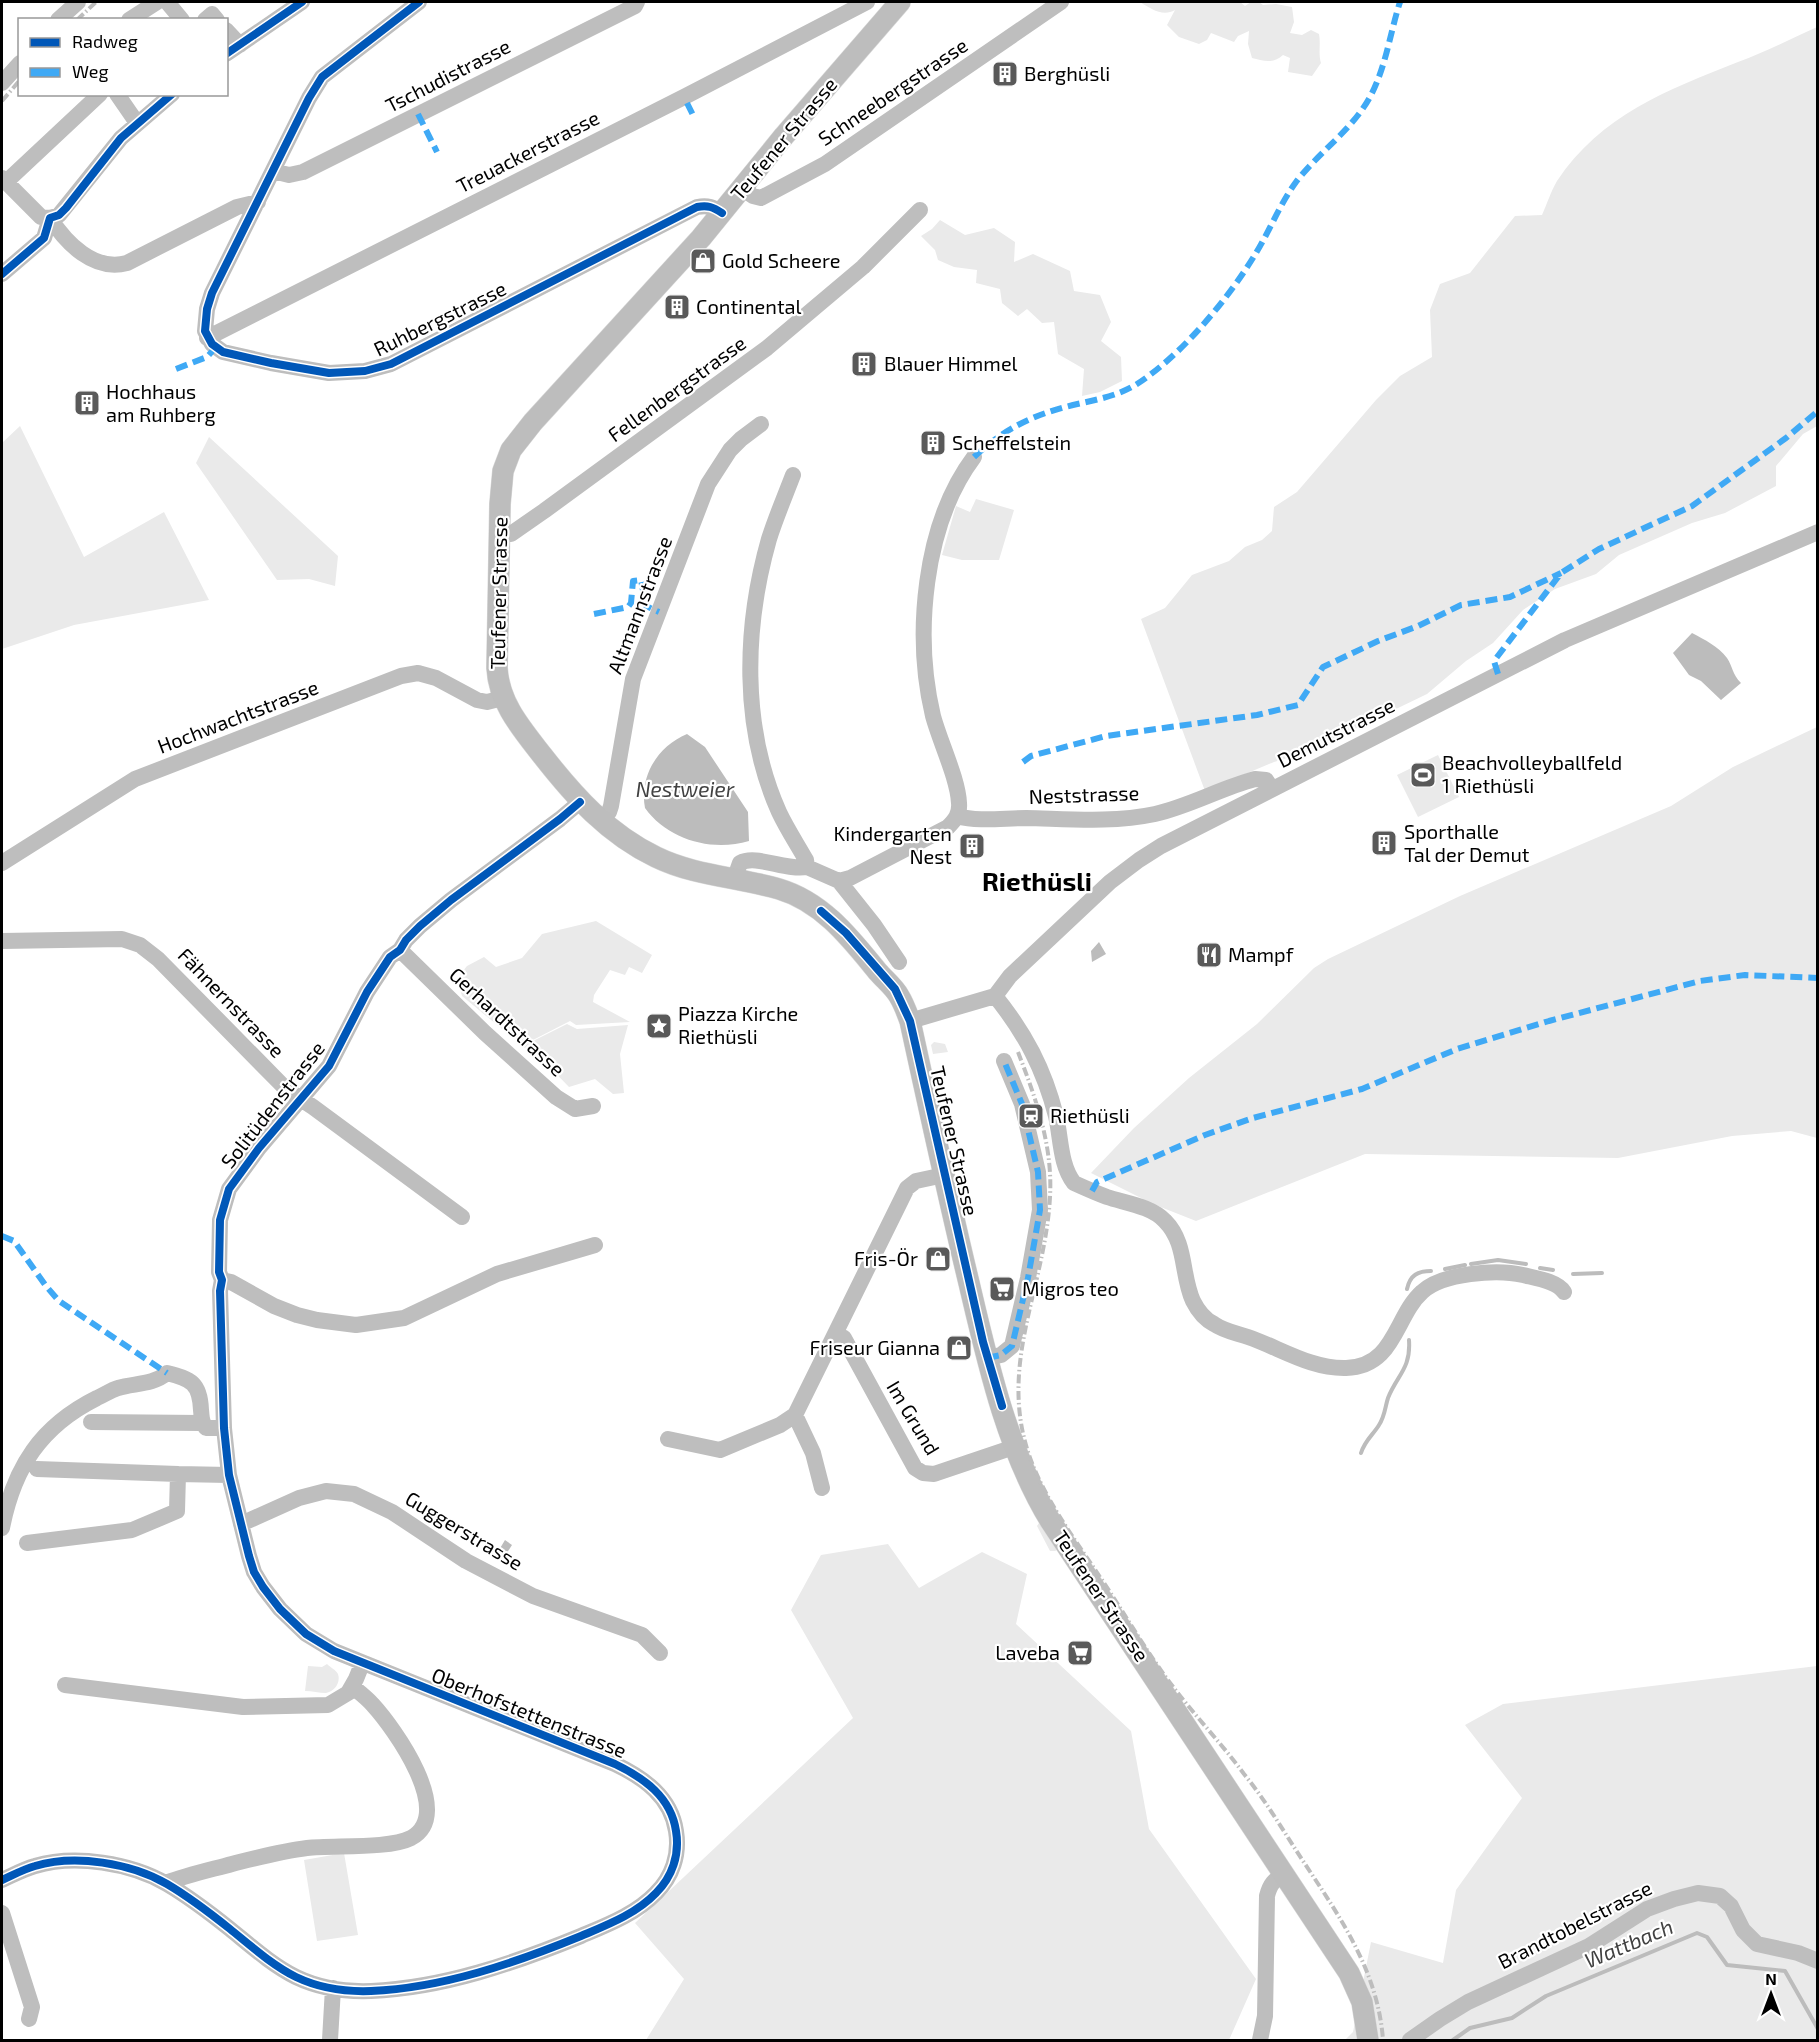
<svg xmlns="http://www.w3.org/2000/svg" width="1819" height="2042" viewBox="0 0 1819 2042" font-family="'Exo 2',sans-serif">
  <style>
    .green { fill: #eaeaea }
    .water { fill: #bcbcbc }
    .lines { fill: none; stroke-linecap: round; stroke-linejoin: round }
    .stream { stroke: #bcbcbc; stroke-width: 4 }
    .major-casing { stroke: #dbdbdb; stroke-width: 22 }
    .minor { stroke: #bebebe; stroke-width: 16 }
    .major { stroke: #bdbdbd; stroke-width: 21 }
    .rail { stroke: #bdbdbd; stroke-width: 4; stroke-dasharray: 9 3 1.5 3; stroke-linecap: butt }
    .quiet { stroke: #3fa9f5; stroke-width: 6; stroke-dasharray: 12 6; stroke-linecap: butt }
    .cycleway-casing { stroke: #fff; stroke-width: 11 }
    .cycleway { stroke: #0057b8; stroke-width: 8 }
    .labels { text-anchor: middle; stroke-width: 4.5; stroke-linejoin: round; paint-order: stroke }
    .poi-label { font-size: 20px; fill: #000; stroke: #fff; text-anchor: start }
    .street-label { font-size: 20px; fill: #000; stroke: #fff }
    .water-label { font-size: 21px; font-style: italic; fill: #414141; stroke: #fff }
    .district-label { font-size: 26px; font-weight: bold; fill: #000; stroke: #fff }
  </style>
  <rect width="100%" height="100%" fill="#fff"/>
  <path class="green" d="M1140,2H1240L1245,6L1251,2H1259L1263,5L1276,4L1292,7L1294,22L1290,33L1302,35L1311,30L1319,34C1321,44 1318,53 1321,63L1312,76L1288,72L1290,58L1283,55C1274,64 1263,61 1252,58L1248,44L1249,31L1238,36L1234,42L1211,33L1207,40L1199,44L1179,37L1167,25L1175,10C1163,17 1151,9 1140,2Z
    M1817,27V426L1803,434L1776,466V486L1725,513L1692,523L1619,555L1596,574L1555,589L1523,610L1493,643L1466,661L1427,694L1307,752L1274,762L1205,791L1141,619L1165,608L1192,575L1229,561L1245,547L1262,540L1272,531L1274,507L1297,492L1376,400L1400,376L1432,357L1430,310L1440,284L1470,273L1515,216L1542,215C1547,204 1551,191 1557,181C1601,115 1667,90 1738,62C1765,52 1791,39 1817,27Z
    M940,220L965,235L994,228L1015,242L1014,262L1033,254L1070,271L1074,291L1100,295L1111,322L1101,341L1121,357L1122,381L1100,392L1082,396L1084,369L1058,354L1054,322L1042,323L1027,309L1018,316L1002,303L1000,289L976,283L977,270L954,267L938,260L935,250L921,236L932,229Z
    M20,426L84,557L164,512L209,600L74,625L2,649V443Z
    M209,437L338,556L335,586L309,579L277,580L196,463Z
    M976,499L1014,510L999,560H962L942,555L956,506L970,512Z
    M1817,727V1138L1791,1131L1732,1136L1618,1158L1365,1154L1196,1221L1153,1204L1091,1173L1134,1128L1189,1078L1257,1024L1314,968L1328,959L1460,896L1671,806L1733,767Z
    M1438,755L1459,797L1418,817L1397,775Z
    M596,921L652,955L642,973L629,967L625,975L610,970L594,995L593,1002L630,1022L576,1025L570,1021L533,1040L525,1048L462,996L457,978L467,966L484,957L496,967L522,958L542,934Z
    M567,1024L577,1029L628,1025L620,1054L624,1093L613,1094L595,1079L569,1087L534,1051L533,1041Z
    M934,1042L945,1044L948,1052L933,1054L931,1045Z
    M1039,1523L1057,1550L1055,1551H1050L1037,1526Z
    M888,1544L919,1588L982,1552L1027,1574L1016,1624L1131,1731L1149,1829L1256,1979L1229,2040H646L684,1979L635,1923L853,1718L791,1610L821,1555Z
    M327,1664C330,1667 336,1670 338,1674C341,1683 334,1692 326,1693C319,1693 312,1691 305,1691L308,1666L322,1667Z
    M1817,1666V2040H1345L1353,2032L1371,1942L1443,1963L1456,1890L1522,1798L1465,1725L1503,1704Z
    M344,1853L358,1935L317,1941L304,1860Z"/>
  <path class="water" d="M1692,633C1705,640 1718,646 1727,658C1733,667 1732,674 1741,683L1721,700L1701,681L1689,675L1673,653Z
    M687,734L705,747L748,812L749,841C712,852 668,840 645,808C639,776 658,746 687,734Z
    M1099,942L1106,954L1092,962L1091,951Z
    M505,1540L512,1545L503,1559L496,1555Z"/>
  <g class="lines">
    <path class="stream" d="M1471,1264L1498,1260L1526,1264
      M1540,1268L1553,1270
      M1445,1269L1465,1265
      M1573,1274L1602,1273
      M1407,1289C1410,1275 1418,1271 1431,1271
      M1361,1453C1365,1440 1373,1435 1379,1425C1385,1416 1385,1407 1388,1398C1397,1375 1411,1369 1409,1340
      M1453,2040L1470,2028L1512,2018L1546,1996L1697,1933L1707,1937L1727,1965L1785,1971L1818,2029"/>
    <g class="major-casing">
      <path id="major" d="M900,2L784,136L701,238L533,422L511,450L503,471L500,504L497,668C499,703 521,728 542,755C574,796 608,834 656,857C695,876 738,877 779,889C823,902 851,939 878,972C885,980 894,987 899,996C904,1004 907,1013 910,1021C929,1108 948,1196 969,1283C988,1364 1007,1450 1051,1522L1349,1973L1362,2002L1368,2040"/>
    </g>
    <path class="minor" d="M167,2L182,20
      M419,2L322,77L309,98L212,293L207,309L205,331L212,344L223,352L271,363L329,373L365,371L391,364L697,207C708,205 713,207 722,213
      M58,20L78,2
      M129,20L157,2
      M205,20L212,14L217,20
      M226,30L240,45
      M226,54L302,2
      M2,83L20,63
      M117,94L137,123
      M273,171L289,175L303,172L635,6L637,2
      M2,178L41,217L50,218L59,215L121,138L172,94
      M6,182L100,94
      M743,189L753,196L761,198L825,164L1061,2
      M50,218C66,243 94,272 127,263L237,207L258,202
      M2,274L44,238L50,218
      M207,338L684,97L867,2
      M793,475C785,496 776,517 769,539C744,627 741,727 779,812C787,829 797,844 806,860L807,867
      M499,534H511L544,511L767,348L863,267L920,210
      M957,816C979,822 1003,818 1026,818C1069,819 1113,823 1155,814C1190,806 1221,788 1255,779L1266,780L1272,789
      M601,821L609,812L611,806L633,679L708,484L730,450L741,439L761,424
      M2,863L135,779L401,676L418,673L436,678L477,700L487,702L503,698
      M807,867L839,881L874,925L899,962
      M734,880L740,863C756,854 786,871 807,867
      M839,881L850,878L948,827C955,820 960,814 959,803C958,779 940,742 933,716C914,636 923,525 974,457
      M2,941L122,939L140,945L158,959L286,1089L313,1107L462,1217
      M400,950L485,1033L556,1097L575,1109L593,1106
      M995,996C1025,1033 1044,1069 1056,1116C1061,1138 1060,1165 1074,1183C1085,1188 1096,1193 1107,1197C1125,1203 1151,1206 1165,1221C1187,1243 1181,1275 1193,1301C1198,1311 1204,1319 1214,1324C1224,1331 1236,1333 1248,1337C1280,1348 1311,1369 1346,1368C1395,1367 1395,1316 1422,1292C1442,1273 1497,1269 1523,1275C1535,1278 1557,1281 1564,1292
      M910,1021L995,996L1010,976L1110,882L1139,860L1161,846L1565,640L1818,532
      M222,1280L231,1282L274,1306L297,1315L317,1320L356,1325L404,1318L497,1274L595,1245
      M836,1334L844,1338L915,1468L923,1473L934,1474L1014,1447
      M987,1358L1001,1355L1012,1346L1028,1278L1040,1210L1038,1172L1022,1104L1004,1061
      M795,1415L813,1453L822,1488
      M91,1422L201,1423
      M668,1439L720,1450L780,1425L795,1415L907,1188L916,1181L944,1175
      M37,1469L178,1474
      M241,1524L299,1498L326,1491L354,1494L392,1512L466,1561L533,1596L642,1635L660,1653
      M2,1528C14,1467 41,1426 97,1398C104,1395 111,1390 118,1388C134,1383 153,1385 167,1373C191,1379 200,1383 201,1410C202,1418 201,1422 206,1428H224
      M27,1543L132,1530L177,1511L178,1474L229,1475
      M65,1685L243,1707L328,1705L348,1693L356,1679L362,1664
      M2,1880C13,1875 24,1869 35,1866C75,1854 131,1863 167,1884C189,1897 210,1913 230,1929C251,1946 272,1965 296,1977C319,1988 345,1992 371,1991C443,1988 515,1963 581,1936C607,1925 636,1914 656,1893C672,1877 680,1855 676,1831C671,1797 644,1778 615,1764L334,1651L306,1634L280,1609L263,1587L254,1572L249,1556L229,1475L224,1428L220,1291L222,1280L219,1272L220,1220L229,1189L259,1148L329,1066L367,992L390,957L400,950L406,940L420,926L451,900L560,819L580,802
      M166,1883C187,1875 210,1870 232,1864C256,1858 282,1851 307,1848C334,1845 389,1849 411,1838C456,1814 394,1728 373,1705C367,1698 359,1692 353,1687
      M2,1913L32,2007L29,2019
      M330,2040L333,1988
      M1260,2040L1265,2016L1267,1896C1270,1884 1274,1880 1284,1874
      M1410,2040L1440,2019L1468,2002L1589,1946L1647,1909L1674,1899L1698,1893L1720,1896L1731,1906L1743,1930L1757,1944L1798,1953L1818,1961"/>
    <use href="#major" class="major"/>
    <path class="rail" d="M77,20L96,2
      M2,101L20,80
      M1018,1052C1036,1099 1053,1146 1050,1197C1045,1291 995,1368 1032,1463C1048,1504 1076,1541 1100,1577C1125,1614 1147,1653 1174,1688C1196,1717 1222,1744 1244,1774C1266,1801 1284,1832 1303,1861C1340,1917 1378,1971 1383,2040"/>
    <path class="quiet" d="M687,103L693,115
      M418,114L437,152
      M176,369L207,357L215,348
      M974,457C1005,428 1033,415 1073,405C1095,400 1118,396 1137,384C1182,355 1229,298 1256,253C1270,230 1280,204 1296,182C1319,152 1352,130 1370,97C1386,67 1390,33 1400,2
      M594,614L628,607L631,603L633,581L641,580L646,606L659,612
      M1498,674L1494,661L1561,573L1599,549L1692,506L1786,438L1818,411
      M1023,762L1031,756L1106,736L1257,715L1298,705L1323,667L1378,641L1418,626L1461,605L1510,597L1561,573
      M1092,1191L1097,1182L1205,1135L1253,1118L1362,1089L1457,1049L1549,1021L1700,981L1745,975L1818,978
      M2,1236L14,1241L46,1286L59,1301L167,1373
      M987,1358L1001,1355L1012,1346L1028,1278L1040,1210L1038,1172L1022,1104L1004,1061"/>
    <g class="cycleway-casing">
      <path id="cycleway" d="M419,2L322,77L309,98L212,293L207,309L205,331L212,344L223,352L271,363L329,373L365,371L391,364L697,207C708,205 713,207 722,213
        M226,54L302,2
        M2,274L44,238L50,218L59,215L66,208L121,138L172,94
        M821,911L846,933L895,989L910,1021L983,1342L1002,1406
        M2,1880C13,1875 24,1869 35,1866C75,1854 131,1863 167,1884C189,1897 210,1913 230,1929C251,1946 272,1965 296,1977C319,1988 345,1992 371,1991C443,1988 515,1963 581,1936C607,1925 636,1914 656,1893C672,1877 680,1855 676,1831C671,1797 644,1778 615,1764L334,1651L306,1634L280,1609L263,1587L254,1572L249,1556L229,1475L224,1428L220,1291L222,1280L219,1272L220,1220L229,1189L259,1148L329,1066L367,992L390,957L400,950L406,940L420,926L451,900L560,819L580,802"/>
    </g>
    <use href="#cycleway" class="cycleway"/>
  </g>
  <defs>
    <g id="building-square" transform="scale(1.35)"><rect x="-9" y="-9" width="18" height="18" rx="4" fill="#595959" stroke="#fff"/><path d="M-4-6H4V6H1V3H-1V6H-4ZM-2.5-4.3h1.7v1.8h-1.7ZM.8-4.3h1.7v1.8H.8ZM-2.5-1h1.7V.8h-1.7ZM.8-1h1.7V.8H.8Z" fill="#fff"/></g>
    <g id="shop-square" transform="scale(1.35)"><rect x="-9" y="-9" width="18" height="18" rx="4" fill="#595959" stroke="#fff"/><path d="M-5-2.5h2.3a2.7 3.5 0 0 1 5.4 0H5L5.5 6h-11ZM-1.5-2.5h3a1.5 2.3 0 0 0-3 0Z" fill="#fff"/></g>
    <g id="stadium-square" transform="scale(1.35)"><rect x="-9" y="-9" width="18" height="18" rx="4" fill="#595959" stroke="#fff"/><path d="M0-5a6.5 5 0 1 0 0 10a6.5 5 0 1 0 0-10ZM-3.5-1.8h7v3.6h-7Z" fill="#fff"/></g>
    <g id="restaurant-square" transform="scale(1.35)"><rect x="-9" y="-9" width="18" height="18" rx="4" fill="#595959" stroke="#fff"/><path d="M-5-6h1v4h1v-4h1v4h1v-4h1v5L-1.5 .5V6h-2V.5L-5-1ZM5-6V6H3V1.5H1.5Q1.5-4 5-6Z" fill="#fff"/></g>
    <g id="sight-square" transform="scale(1.35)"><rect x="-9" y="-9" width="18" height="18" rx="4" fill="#595959" stroke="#fff"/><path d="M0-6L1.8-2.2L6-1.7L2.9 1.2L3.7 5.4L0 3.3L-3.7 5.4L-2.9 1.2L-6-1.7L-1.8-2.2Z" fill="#fff"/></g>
    <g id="station-square" transform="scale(1.35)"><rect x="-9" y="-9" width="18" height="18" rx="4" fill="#595959" stroke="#fff"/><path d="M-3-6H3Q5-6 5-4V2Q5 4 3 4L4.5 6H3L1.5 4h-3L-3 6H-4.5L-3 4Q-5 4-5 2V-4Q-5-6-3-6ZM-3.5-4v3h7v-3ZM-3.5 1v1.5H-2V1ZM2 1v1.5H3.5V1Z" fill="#fff"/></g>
    <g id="supermarket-square" transform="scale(1.35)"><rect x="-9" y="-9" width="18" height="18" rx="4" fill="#595959" stroke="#fff"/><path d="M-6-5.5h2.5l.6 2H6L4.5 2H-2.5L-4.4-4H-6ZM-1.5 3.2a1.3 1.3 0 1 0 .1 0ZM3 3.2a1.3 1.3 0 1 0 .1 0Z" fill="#fff"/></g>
  </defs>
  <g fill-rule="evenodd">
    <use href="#building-square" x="1005" y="74"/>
    <use href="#shop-square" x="703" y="261"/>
    <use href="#building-square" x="677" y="307"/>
    <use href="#building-square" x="864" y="364"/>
    <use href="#building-square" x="87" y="403"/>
    <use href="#building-square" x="933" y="443"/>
    <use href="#stadium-square" x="1423" y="775"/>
    <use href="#building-square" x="1384" y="843"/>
    <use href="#building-square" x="972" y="846"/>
    <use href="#restaurant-square" x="1209" y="955"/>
    <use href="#sight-square" x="659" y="1026"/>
    <use href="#station-square" x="1031" y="1116"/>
    <use href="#shop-square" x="938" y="1259"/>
    <use href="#supermarket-square" x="1002" y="1289"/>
    <use href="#shop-square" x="959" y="1348"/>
    <use href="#supermarket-square" x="1080" y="1653"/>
  </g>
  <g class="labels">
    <g class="poi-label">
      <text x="1024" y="81">Berghüsli</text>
      <text x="722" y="268">Gold Scheere</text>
      <text x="696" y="314">Continental</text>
      <text x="884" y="371">Blauer Himmel</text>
      <text x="106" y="399">Hochhaus<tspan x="106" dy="23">am Ruhberg</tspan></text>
      <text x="952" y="450">Scheffelstein</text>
      <text x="1442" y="770">Beachvolleyballfeld<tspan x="1442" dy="23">1 Riethüsli</tspan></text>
      <text x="1404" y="839">Sporthalle<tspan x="1404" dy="23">Tal der Demut</tspan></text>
      <text x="952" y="841" text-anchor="end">Kindergarten<tspan x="952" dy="23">Nest</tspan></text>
      <text x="1228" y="962">Mampf</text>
      <text x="678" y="1021">Piazza Kirche<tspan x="678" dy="23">Riethüsli</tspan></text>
      <text x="1050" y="1123">Riethüsli</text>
      <text x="918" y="1266" text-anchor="end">Fris-Ör</text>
      <text x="1022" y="1296">Migros teo</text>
      <text x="940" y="1355" text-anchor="end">Friseur Gianna</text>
      <text x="1060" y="1660" text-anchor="end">Laveba</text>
    </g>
    <g class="street-label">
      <text transform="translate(448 76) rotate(-27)" y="7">Tschudistrasse</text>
      <text transform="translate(893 92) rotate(-34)" y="7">Schneebergstrasse</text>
      <text transform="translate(784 139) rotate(-50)" y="7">Teufener Strasse</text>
      <text transform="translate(528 152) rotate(-27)" y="7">Treuackerstrasse</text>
      <text transform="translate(440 319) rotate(-26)" y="7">Ruhbergstrasse</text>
      <text transform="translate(677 389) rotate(-36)" y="7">Fellenbergstrasse</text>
      <text transform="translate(499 593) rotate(-89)" y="7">Teufener Strasse</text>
      <text transform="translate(640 605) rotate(-69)" y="7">Altmannstrasse</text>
      <text transform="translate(238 717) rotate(-21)" y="7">Hochwachtstrasse</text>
      <text transform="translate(1336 733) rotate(-27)" y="7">Demutstrasse</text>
      <text transform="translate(1084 795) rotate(-2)" y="7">Neststrasse</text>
      <text transform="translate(231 1003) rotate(46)" y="7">Fähnernstrasse</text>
      <text transform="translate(507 1022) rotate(43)" y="7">Gerhardtstrasse</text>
      <text transform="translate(273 1105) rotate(-52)" y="7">Solitüdenstrasse</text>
      <text transform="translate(954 1141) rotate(77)" y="7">Teufener Strasse</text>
      <text transform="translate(913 1418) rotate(59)" y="7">Im Grund</text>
      <text transform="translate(464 1531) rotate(31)" y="7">Guggerstrasse</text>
      <text transform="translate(1101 1596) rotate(56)" y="7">Teufener Strasse</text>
      <text transform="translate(529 1713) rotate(22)" y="7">Oberhofstettenstrasse</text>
      <text transform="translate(1575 1925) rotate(-27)" y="7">Brandtobelstrasse</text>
    </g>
    <g class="water-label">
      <text x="685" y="797">Nestweier</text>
      <text transform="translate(1629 1944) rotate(-23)" y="7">Wattbach</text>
    </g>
    <g class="district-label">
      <text x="1037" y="891">Riethüsli</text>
    </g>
  </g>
  <rect width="1819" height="2042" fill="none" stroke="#000000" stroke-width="6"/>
  <rect x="18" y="18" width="210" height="78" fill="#ffffff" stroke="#999999" stroke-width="1.5"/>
  <rect x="30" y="38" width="30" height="9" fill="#0057b8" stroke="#999999" stroke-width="1.5"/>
  <text x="72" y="48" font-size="18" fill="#000000">Radweg</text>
  <rect x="30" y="68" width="30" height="9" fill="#3fa9f5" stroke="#999999" stroke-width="1.5"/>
  <text x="72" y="78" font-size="18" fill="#000000">Weg</text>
  <g transform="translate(1771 1994)" stroke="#ffffff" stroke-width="4.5" paint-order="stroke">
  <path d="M0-4.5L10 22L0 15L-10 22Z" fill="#000000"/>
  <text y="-9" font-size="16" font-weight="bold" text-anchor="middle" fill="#000000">N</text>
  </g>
</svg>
